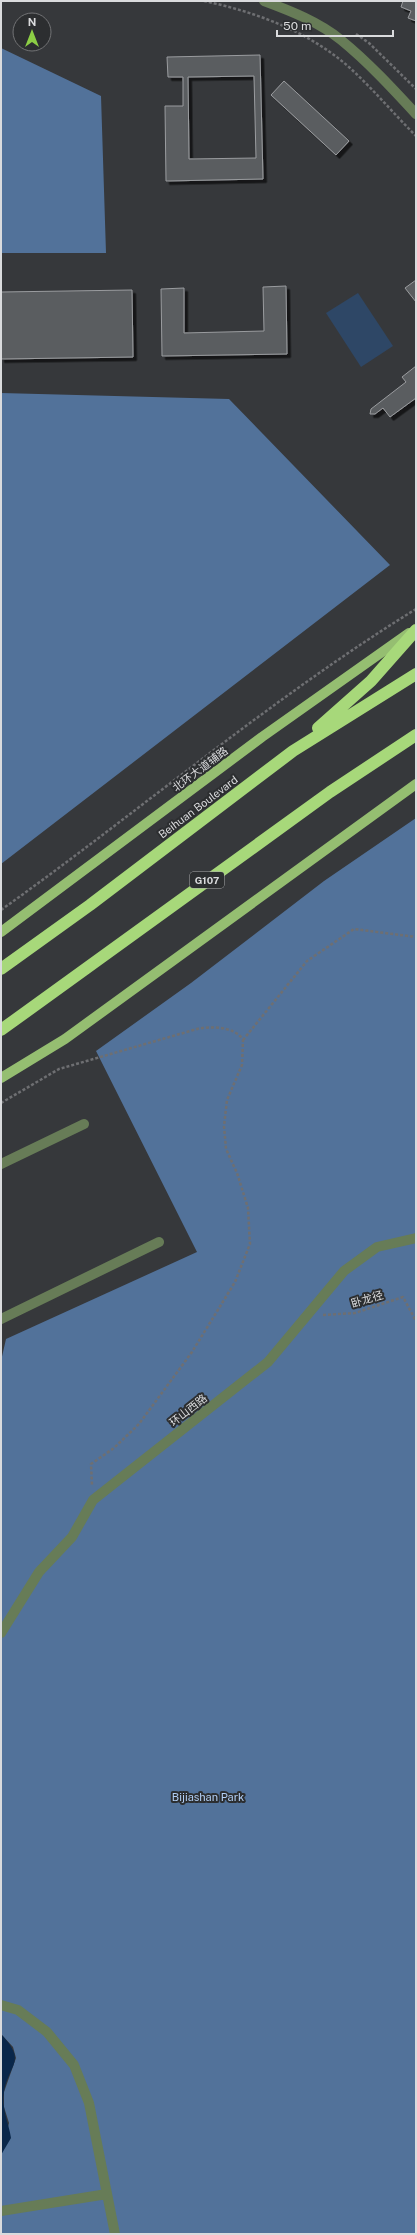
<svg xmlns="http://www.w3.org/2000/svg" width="417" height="2235" viewBox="0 0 417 2235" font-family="'Public Sans','Noto Sans SC',sans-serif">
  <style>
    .green { fill: #2e4766 }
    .forest { fill: #52729a }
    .water { fill: #0a274a }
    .building { fill: #5a5d60; stroke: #9a9c9f; fill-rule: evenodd; filter: url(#shadow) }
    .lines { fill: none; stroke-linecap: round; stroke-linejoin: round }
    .path { stroke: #6e6f72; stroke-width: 2.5; stroke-dasharray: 3 2; stroke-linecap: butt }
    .minor { stroke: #677c57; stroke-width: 10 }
    .major { stroke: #95be71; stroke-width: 10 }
    .highway { stroke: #a7d87a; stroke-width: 12 }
    .labels { text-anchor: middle; stroke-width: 4; stroke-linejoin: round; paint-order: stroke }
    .shield { fill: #2c2e30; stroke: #a6a7a9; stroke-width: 1 }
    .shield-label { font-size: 10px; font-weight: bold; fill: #dadbdd }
    .street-label { font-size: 11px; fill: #dadbdd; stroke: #2c2e30 }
    .park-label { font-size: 11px; fill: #b2cff5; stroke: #2c2e30 }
  </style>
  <defs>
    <filter id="shadow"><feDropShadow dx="3.5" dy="3.5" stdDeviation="0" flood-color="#0009"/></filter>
  </defs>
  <rect width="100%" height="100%" fill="#36383b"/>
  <path class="green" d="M358,293L393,346L361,367L326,313Z"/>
  <path class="forest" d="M1,48L101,96L106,253H1Z
    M1,393L229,399L390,565L1,864Z
    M416,818V2234H1V2155L9,2123L4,2107V2092L16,2058L13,2047L1,2034V1361L6,1339L197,1252L96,1051L191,983L324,881Z"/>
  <path class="water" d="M1,2034C27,2062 10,2062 4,2092C1,2107 9,2124 11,2138L1,2155Z"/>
  <path class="building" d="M403,1H416V21L408,18L411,11L401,7Z
    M260,55L263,179L166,181L165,106H183V77H168L167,57ZM254,76L256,158L189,159L188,77Z
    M284,81L349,141L336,155L271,95Z
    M416,280V302L405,288Z
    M286,286L287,354L162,356L161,289L184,288V333L264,331L263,287Z
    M132,290L133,357L1,359V292Z
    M416,366V398L390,417L383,408L375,414H370L371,409L406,382L402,377Z"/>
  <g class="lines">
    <path class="path" d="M204,1C256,12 310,32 350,68C373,89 394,114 416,136
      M356,34L369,43L416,89
      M1,910C140,811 270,699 416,609
      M243,1040L307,961L354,929L416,937
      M1,1103L59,1069L197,1029C210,1026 235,1026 243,1040L242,1065L227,1100L224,1126L226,1149L237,1173L248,1208L250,1244L235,1282L192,1352L139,1424L114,1448L91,1464L92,1485
      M323,1315L355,1313L403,1297L416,1321"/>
    <path class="minor" d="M264,1C291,11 319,22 341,40C368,62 392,88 416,114
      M1,1164L84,1124
      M1,1319L159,1242
      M1,1633L39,1572L72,1537L93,1500L268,1362L344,1271L377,1247L416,1238
      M1,2005L18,2010L47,2032L74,2065L89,2103L115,2234
      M1,2211L107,2194"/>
    <path class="major" d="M1,932L262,737L409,633
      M1,1078L65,1039L416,784"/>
    <path class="highway" d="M318,728L371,681L416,630
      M1,969L90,905L293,751L416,674
      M1,1030L330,792L416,735"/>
  </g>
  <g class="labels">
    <rect class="shield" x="190" y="872" width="34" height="16" rx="3"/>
    <g class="shield-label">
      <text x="207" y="884">G107</text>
    </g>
    <g class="street-label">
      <text transform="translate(200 769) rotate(-37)" y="4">北环大道辅路</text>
      <text transform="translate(198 807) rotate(-37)" y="4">Beihuan Boulevard</text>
      <text transform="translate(367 1299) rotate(-16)" y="4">卧龙径</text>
      <text transform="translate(188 1410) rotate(-38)" y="4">环山西路</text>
    </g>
    <g class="park-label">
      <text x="208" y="1801">Bijiashan Park</text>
    </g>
  </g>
  <rect width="417" height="2235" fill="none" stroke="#dadbdd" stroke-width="4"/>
  <g transform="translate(32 32)"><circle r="19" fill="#2c2e30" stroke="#727375"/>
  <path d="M0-3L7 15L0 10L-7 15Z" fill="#8cce45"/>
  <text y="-6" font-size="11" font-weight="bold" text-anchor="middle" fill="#dadbdd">N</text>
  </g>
  <path d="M277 30v6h116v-6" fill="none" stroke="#dadbdd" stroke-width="2"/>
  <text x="283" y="30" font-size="12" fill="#dadbdd" stroke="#2c2e30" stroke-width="3" paint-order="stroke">50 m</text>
</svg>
